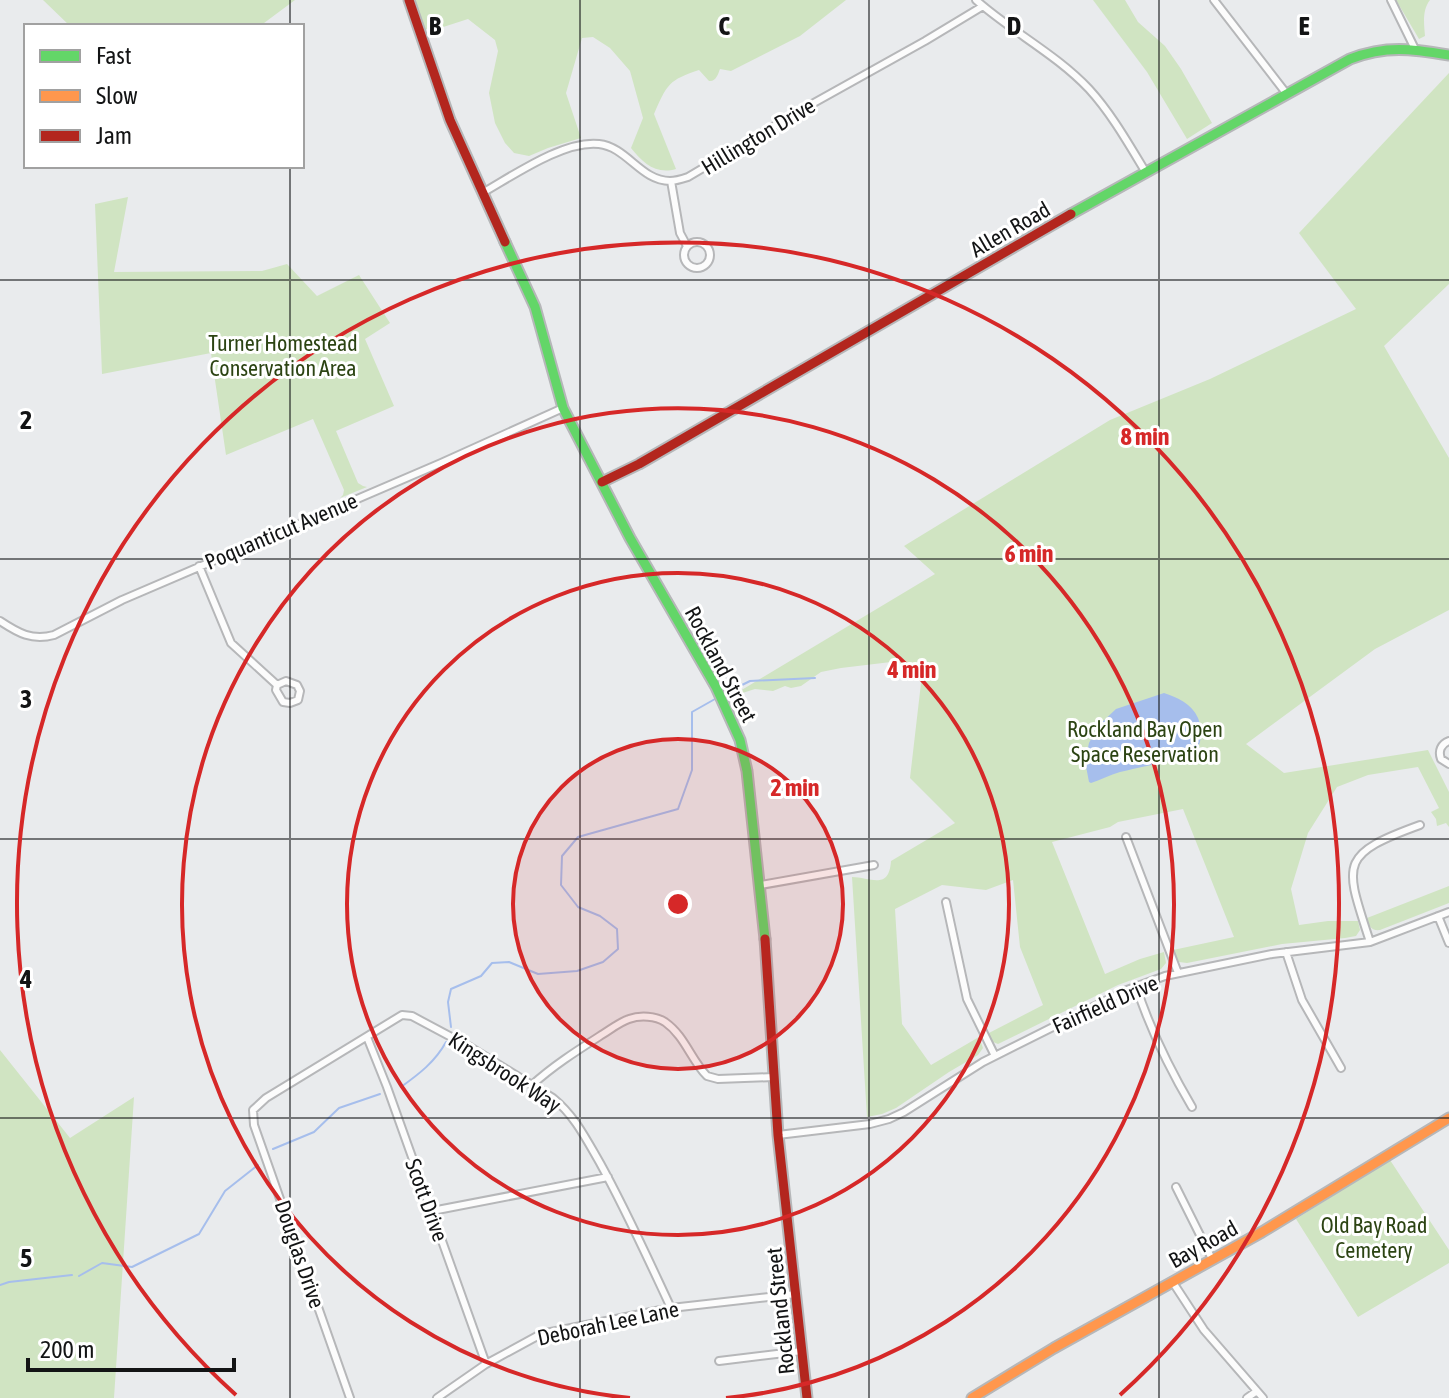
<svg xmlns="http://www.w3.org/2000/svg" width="1449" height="1398" viewBox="0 0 1449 1398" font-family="'Asap Condensed',sans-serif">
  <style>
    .green { fill: #d0e4c2 }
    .water { fill: #a6beec }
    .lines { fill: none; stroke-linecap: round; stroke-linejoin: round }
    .stream { stroke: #a6beec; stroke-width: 2 }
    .street-casing { stroke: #b6b7b9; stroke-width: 10 }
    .fast-casing { stroke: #b6b7b9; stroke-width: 13 }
    .slow-casing { stroke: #b6b7b9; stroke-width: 13 }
    .jam-casing { stroke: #b6b7b9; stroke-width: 13 }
    .street { stroke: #fcfcfc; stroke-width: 6 }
    .fast { stroke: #63d668; stroke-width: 9 }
    .slow { stroke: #ff974d; stroke-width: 9 }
    .jam { stroke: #b3261e; stroke-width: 9 }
    .grid { fill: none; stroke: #131415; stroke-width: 2; stroke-opacity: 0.55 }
    .ring { fill: none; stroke: #d62828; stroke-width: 4 }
    .labels { text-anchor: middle; stroke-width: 6; stroke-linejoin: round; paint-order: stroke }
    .street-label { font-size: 22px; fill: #131415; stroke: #fff }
    .park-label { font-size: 22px; fill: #2c4413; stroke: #fff }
    .grid-label { font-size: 26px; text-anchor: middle; font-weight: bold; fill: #131415; stroke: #fff; stroke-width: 6; stroke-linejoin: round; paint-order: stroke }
    .centre { fill: #d62828; stroke: #fff; stroke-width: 4 }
    .ring-label { font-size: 24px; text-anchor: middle; font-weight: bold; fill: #d62828; stroke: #fff; stroke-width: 6; stroke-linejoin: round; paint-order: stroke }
  </style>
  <rect width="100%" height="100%" fill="#e9ebed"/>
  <path class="green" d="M43,0H295L260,26H70Z
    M414,0H846L800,36L731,71L720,69C718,74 716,82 709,81L699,70C669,80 667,84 654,114L676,169C656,175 643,163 631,148L643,118L630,71L610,48L593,37L582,38L566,93L581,138L548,148L529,156L514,153L505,143L495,123L489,93L498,51L495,40L468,19L434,30L424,29Z
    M1093,0H1125L1138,22L1165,46L1181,69L1212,123L1187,139L1147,72Z
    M1396,0H1430C1422,10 1424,24 1425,36L1419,39Z
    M1449,73V284L1384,346L1449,458V610L1375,649L1246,744L1284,773L1428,750L1449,792V827L1446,823L1437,826L1436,819L1431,812L1439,808L1418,767L1368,775L1337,787L1308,833L1291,889L1299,925L1328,921H1358L1360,930L1356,936L1345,938L1282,944L1187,963L1179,962L1173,950L1234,937L1183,809L1118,822L1110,827L1052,842L1105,974L1140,959L1164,952L1166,963L1161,969L1118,985L998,1044L993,1042L987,1034L1043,1005L1020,947L1013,880L986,890L942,885L895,909L902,1024L931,1065L979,1037L983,1048L978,1055L949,1072L896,1108L882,1114L867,1117L852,877C870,877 889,891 891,861L955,823L910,778L923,666L891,662L841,668L821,672L801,686L791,688L785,686L773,691L755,689L730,697L935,574L904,546L1110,420L1210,379L1356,309L1299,233Z
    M128,197L114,272L262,271L287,264L317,296L359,275L390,323L365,339L394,406L336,431L358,483L363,486L367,487L340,498L343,495L344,490L313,419L226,455L211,353L102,374L95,204Z
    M1449,886V903L1380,930C1371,931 1369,926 1367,918Z
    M0,1050L70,1138L134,1097L114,1398H0Z
    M1390,1160L1449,1250V1263L1358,1317L1296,1219Z"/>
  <path class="water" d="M1164,693C1177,697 1192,704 1198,718C1201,725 1203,741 1197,748C1187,759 1136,768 1120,772C1110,775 1100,780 1091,783L1089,782L1085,761L1089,743L1098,726L1116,709Z"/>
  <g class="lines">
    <path class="stream" d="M730,691L750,681L815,678
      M451,1027L448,1002L451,989L481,976L492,963L509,962L538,974L577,971L603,962L618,949L617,929L600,916L578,907L561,885L562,856L578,837L678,809L692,770V712L715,699
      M401,1087C419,1074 435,1062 446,1042
      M273,1149L314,1132L339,1108L380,1094
      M79,1276L102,1263L132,1267L199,1234L225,1191L258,1165
      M0,1285L9,1282L72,1275"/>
    <g class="street-casing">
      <path id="street" d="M976,0C1012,32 1056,54 1089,89C1111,113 1128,143 1145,171
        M1214,0L1286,93
        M1391,0L1415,49
        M671,181L680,233L687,246
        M484,192C514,175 564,140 599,144C627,147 641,181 670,181C675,181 682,179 688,177L803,109L925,41L983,6
        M684 255a13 13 0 1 1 26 0a13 13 0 1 1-26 0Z
        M199,566L231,643L277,685L286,681L297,685L300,691L298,700L290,703L283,702L276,690L277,685
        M0,621C18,633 32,641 54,635L122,600L441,463L563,408
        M1449,741C1441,744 1438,751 1441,759L1449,764
        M1126,837L1178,973
        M761,885L874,865
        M946,902L967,999L995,1056
        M1438,916L1449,943
        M1370,942C1345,864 1337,855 1420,825
        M1286,952L1302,1000L1341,1068
        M1136,986C1150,1029 1169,1068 1192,1107
        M367,1037L387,1087L486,1364
        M532,1085C554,1065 578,1050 603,1034C611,1029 620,1022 629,1019C640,1015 656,1016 665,1022C685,1036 691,1060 707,1076L718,1079L774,1077
        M778,1135L870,1124L889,1119L904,1112L983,1062L1127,990L1165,976L1272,954L1370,942L1449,912
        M1176,1187L1212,1259
        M432,1211L608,1177
        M1172,1281L1204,1330L1263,1398
        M719,1361L802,1351
        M350,1398L254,1125L253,1110L266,1098L402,1015L412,1016L470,1047L553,1098C575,1116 586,1139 600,1163C626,1210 648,1259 671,1308
        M437,1398L486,1364L541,1334L671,1308L796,1294
        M1247,1398L1257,1391"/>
    </g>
    <g class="fast-casing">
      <path id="fast" d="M1071,214L1350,59C1386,45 1412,49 1449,55
        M505,242L535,307L563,408L630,538L716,687L740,740L747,771L765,939"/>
    </g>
    <g class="slow-casing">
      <path id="slow" d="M972,1398L1054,1348L1262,1232L1449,1118"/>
    </g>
    <g class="jam-casing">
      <path id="jam" d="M409,0L450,120L505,242
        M602,482L639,464L1071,214
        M765,939L778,1135L807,1398"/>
    </g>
    <use href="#street" class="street"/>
    <use href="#fast" class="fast"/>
    <use href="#slow" class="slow"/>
    <use href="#jam" class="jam"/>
  </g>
  <path class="grid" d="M290,0V26M580,0V1398M869,0V1398M1159,0V1398M290,166V1398M0,280H1449M0,559H1449M0,839H1449M0,1118H1449"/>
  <circle cx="678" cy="904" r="165" fill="#d62828" fill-opacity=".12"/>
  <g class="ring">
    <circle cx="678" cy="904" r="165"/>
    <circle cx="678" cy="904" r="331"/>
    <path d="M630 1398A496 496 0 1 1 726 1398"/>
    <path d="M236 1395A661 661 0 1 1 1120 1395"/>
  </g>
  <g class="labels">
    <g class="street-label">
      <text transform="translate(758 136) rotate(-31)" y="8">Hillington Drive</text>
      <text transform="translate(1010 229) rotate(-30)" y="8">Allen Road</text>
      <text transform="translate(281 531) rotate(-23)" y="8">Poquanticut Avenue</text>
      <text transform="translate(721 664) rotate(62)" y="8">Rockland Street</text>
      <text transform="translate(1105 1004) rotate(-24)" y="8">Fairfield Drive</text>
      <text transform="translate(505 1072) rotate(33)" y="8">Kingsbrook Way</text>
      <text transform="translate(427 1200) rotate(70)" y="8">Scott Drive</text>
      <text transform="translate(1203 1244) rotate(-29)" y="8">Bay Road</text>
      <text transform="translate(300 1254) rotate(71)" y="8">Douglas Drive</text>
      <text transform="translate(780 1311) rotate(-96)" y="8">Rockland Street</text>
      <text transform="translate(608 1323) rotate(-12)" y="8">Deborah Lee Lane</text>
    </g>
    <g class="park-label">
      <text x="283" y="351">Turner Homestead<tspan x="283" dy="25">Conservation Area</tspan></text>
      <text x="1145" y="737">Rockland Bay Open<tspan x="1145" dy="25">Space Reservation</tspan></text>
      <text x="1374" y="1233">Old Bay Road<tspan x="1374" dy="25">Cemetery</tspan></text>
    </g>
  </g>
  <g class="grid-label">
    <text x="435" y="35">B</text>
    <text x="724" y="35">C</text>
    <text x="1014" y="35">D</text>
    <text x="1304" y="35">E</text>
    <text x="26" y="429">2</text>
    <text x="26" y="708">3</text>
    <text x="26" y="988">4</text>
    <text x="26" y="1267">5</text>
  </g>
  <circle cx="678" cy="904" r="12" class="centre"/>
  <g class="ring-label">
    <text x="1145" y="445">8 min</text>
    <text x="1029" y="562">6 min</text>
    <text x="912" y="678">4 min</text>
    <text x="795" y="796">2 min</text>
  </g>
  <rect x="24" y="24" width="280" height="144" fill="#ffffff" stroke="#a1a1a1" stroke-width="2"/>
  <rect x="40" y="50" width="40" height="12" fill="#63d668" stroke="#a1a1a1" stroke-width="2"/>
  <text x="96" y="64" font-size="24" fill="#131415">Fast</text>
  <rect x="40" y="90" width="40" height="12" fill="#ff974d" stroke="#a1a1a1" stroke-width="2"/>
  <text x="96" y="104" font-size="24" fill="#131415">Slow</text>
  <rect x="40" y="130" width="40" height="12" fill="#b3261e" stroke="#a1a1a1" stroke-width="2"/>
  <text x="96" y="144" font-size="24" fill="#131415">Jam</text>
  <path d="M28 1358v12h206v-12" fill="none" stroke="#131415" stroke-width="4"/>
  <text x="40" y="1358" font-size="24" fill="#131415" stroke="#ffffff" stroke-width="6" paint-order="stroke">200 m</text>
</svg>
